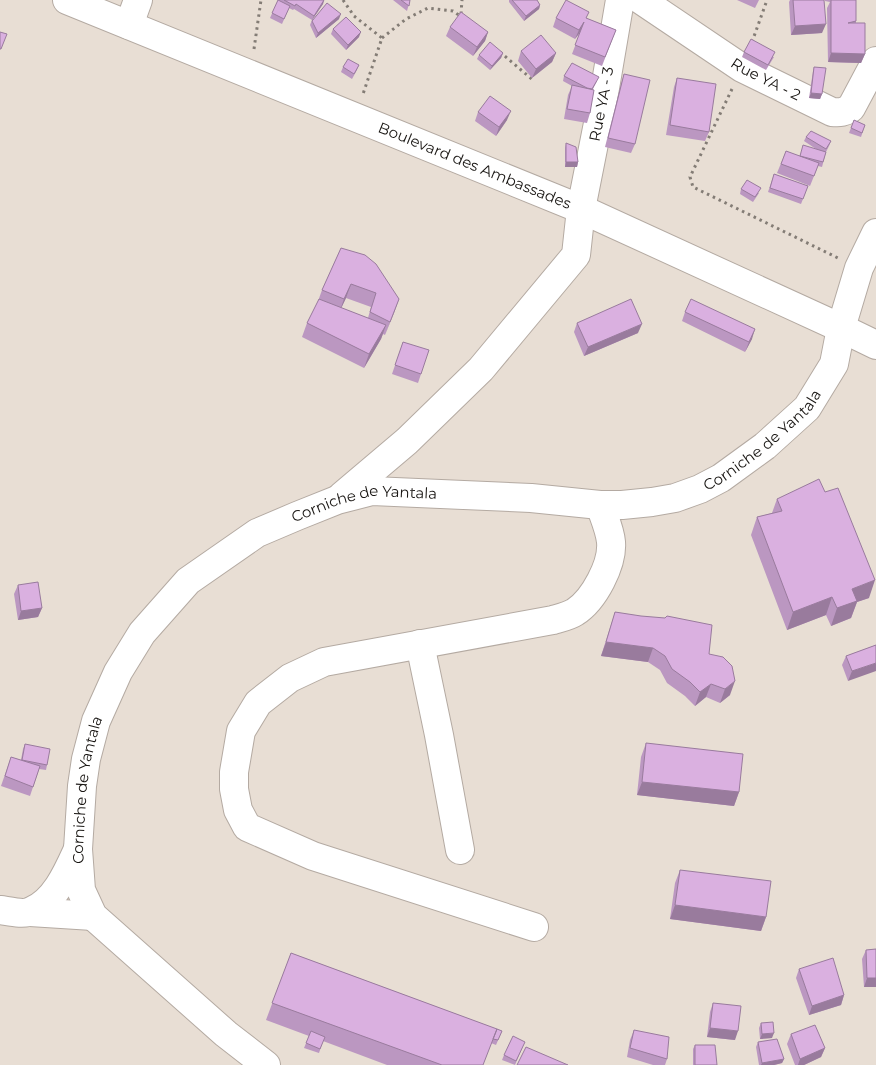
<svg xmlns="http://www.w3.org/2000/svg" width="876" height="1065" viewBox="0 0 876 1065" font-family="Montserrat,sans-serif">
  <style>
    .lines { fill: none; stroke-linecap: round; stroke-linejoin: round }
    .minor-casing { stroke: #b4aaa2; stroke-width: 30 }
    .major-casing { stroke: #b4aaa2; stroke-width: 30 }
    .path { stroke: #837c75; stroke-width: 3; stroke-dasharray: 2.5 4; stroke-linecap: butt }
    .minor { stroke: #fff; stroke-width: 28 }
    .major { stroke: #fff; stroke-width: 28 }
    .wall { fill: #bb97c1; fill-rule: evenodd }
    .shaded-wall { fill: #997b9d }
    .building { fill: #dab0e0; stroke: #997b9d }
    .labels { text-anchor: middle; stroke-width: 5; stroke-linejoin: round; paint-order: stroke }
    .street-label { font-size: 15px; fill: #181512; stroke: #f5ebe2 }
  </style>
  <rect width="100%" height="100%" fill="#e8ded4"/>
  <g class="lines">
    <g class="minor-casing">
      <g id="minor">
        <path id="s1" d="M641,0L742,68L832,112C840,113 844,112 851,108L876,61"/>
        <path d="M129,25L138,0"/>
        <path id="s2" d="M342,496L407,441L481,369L576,255L581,209L605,88L620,0"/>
        <path d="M420,644L439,735L460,850"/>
        <path d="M0,910C8,911 24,915 31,911C55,902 68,871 78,849"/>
        <path d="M30,912L93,916"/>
        <path d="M534,927L313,856L247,827L238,810L234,789V772L241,731L258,703L290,678L324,662L553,620C560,618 569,616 575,612C594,600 613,564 611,542C610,530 604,517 600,505"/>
        <path id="s3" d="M266,1065L226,1034L93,916L81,890L78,849L82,786L86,759L96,721L118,672L142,633L188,581L257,533L297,516L337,500L372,491L531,498L600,505H622L652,502L675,498L700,489L721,478L765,446L807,408L834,364L841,328L859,268L876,233"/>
      </g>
    </g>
    <g class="major-casing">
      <g id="major">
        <path id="s4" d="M67,0L581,209L841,328L876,345"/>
      </g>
    </g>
    <path class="path" d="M343,0L354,16L382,38L363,94
      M461,14L462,0
      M382,38L406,19L428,8L453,11L460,16
      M752,42L767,0
      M254,49L261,0
      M500,52L534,81
      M732,89L690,177L693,187L838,258"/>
    <use href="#minor" class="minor"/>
    <use href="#major" class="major"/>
  </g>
  <path class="wall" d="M278,0H324L323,4L313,19H339L316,38L310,25L312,20L294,9L293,10L289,8L282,24L270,18Z
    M393,0H410L407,11Z
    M509,0H537L540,5L539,9L524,21L509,2Z
    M737,0H759L755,8Z
    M790,0H824L822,33L791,35L789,2Z
    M825,0H856V23L865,54L861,63L828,62L827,8L830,2L825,1Z
    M589,12L586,18L616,30L602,66L572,54L580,33L575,39L553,27L556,18Z
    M450,27L488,32L485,41L473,56L446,36Z
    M333,29L359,37L346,50L331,34Z
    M521,51L556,53L552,62L532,78L518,61Z
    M744,52L774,57L766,70L742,57Z
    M503,53L501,58L490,70L477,59L479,55Z
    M359,65L357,70L352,79L341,72L343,67Z
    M814,67L822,94L820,99L809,98L813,71Z
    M624,74L635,144L631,153L605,147L621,84Z
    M564,76L597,81L593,89L590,113L587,123L564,119L568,95L572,86L563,81Z
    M677,78L709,132L705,141L666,135L674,87Z
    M478,112L507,120L496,136L475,121Z
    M854,120L865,125L861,137L849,133Z
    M806,137L831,141L829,146L826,152L822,167L818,166L810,186L777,173L786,151L799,156L816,149L804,141Z
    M566,143L578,162L577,167H565V148Z
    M774,174L808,186L801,204L768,192Z
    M741,189L759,193L753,202L740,194Z
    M341,248L399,299L385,335L383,334L381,339L364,368L302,337L307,323L317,304L322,290ZM346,298L371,307L368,318L341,308Z
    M685,312L752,339L745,352L682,321Z
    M577,323L638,333L584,356L574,332Z
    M403,342L421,374L418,383L392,374Z
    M777,499L869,598L857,602L851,618L831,626L826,615L787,630L751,535L757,517L772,513Z
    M18,585L42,608L38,617L18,620L14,594Z
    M615,612L709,654L730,695L720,703L706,697L695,706L685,696L667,683L660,670L648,662L601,656Z
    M876,645L848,681L842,665L846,656Z
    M646,743L739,792L734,806L637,795L641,757Z
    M25,744L47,765L46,770L39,769L30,796L1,786L11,757L21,760L23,749Z
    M680,870L766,917L761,931L670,919L675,883Z
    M876,949V987H864L862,959L866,950Z
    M291,953L502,1031L496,1045L491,1043L483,1065H387L323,1041L319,1053L304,1048L309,1036L266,1020Z
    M799,969L844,995L841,1005L809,1015L796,978Z
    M713,1003L735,1040L707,1037L710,1012Z
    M761,1023L772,1038L760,1039L759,1028Z
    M634,1030L667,1059L665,1065H653L627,1057L630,1040Z
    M791,1034L825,1048L821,1057L804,1065H795L787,1044Z
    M758,1042L784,1059L782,1063L774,1065H759L756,1047Z
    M695,1045L717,1065H693V1049Z
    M523,1046L515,1065L502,1060L504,1055Z"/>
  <path class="shaded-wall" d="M324,0L323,4L312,20L314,16Z
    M540,5L539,9L524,21L526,16Z
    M341,14L339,19L316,38L318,33Z
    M584,22L580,32L575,39L579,30Z
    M826,24L822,33L791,35L795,26Z
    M361,32L359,37L346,50L348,45Z
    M488,32L485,41L473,56L477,47Z
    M503,53L501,58L490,70L492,66Z
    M556,53L552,62L532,78L536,69Z
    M831,53L865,54L861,63L828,62Z
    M811,93L822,94L820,99L809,98Z
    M511,111L507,120L496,136L499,127Z
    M566,162H578L577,167H565Z
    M351,284L346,298L339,313L344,299Z
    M399,299L394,313L385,335L390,322Z
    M642,324L638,333L584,356L588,347Z
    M386,325L381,339L364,368L369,354Z
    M755,329L752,339L745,352L749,342Z
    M875,580L869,598L857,602L851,618L831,626L837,608L852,589Z
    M832,597L826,615L787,630L793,612Z
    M42,608L38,617L18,620L21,611Z
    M606,642L653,648L648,662L601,656Z
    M876,663V671L848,681L852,671Z
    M735,681L730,695L720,703L725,689Z
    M711,684L706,697L695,706L700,692Z
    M642,782L739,792L734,806L637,795Z
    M675,905L766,917L761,931L670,919Z
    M867,978H876V987H864Z
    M844,995L841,1005L809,1015L812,1006Z
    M710,1028L738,1031L735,1040L707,1037Z
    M774,1033L772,1038L760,1039L762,1034Z
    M825,1048L821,1057L804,1065H798L800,1059Z
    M784,1059L782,1063L774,1065H761L762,1063Z"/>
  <path class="building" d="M278,0L290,6L284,19L272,13Z
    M284,0H324L314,16L296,4L295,6Z
    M401,0H410L409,6Z
    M512,0H537L540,5L526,16Z
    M566,0L589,12L586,18L616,30L605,57L575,45L584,22L579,30L556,18Z
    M793,0H824L826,24L795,26Z
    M831,0H856V21L848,23H865V54L831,53Z
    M327,3L341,14L318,33L312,21Z
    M461,12L488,32L477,47L450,27Z
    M346,17L361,32L348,45L333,29Z
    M0,32L7,34L1,49H0Z
    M541,35L556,53L536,69L521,51Z
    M751,39L775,52L768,65L744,52Z
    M490,42L503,53L492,66L479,55Z
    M348,59L359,65L354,74L343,67Z
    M572,63L599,77L592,89L587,88L564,76Z
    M814,67L826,68L822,94L811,93Z
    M624,74L650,80L635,144L608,138Z
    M677,78L716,84L709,132L670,125Z
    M572,85L594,90L590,113L567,109Z
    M490,96L511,111L499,127L478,112Z
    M854,120L865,125L862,133L851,128Z
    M811,131L831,141L826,149L806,137Z
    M566,143L576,147L578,162H566Z
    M803,145L826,152L823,162L800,156Z
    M786,151L819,163L814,176L781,164Z
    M774,174L808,186L803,199L770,188Z
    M747,180L761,188L755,197L741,189Z
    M341,248L365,255L376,264L399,299L390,322L370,312L376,293L351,284L344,299L322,290Z
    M319,299L386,325L369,354L307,323Z
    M631,299L642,324L588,347L577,323Z
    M691,299L755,329L749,342L685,312Z
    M403,342L429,350L421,374L395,365Z
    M819,479L825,492L838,488L875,580L852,589L857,601L837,608L832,597L793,612L757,517L782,511L777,499Z
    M38,582L42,608L21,611L18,585Z
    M615,612L641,616L665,618L667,616L712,625L709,654L723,657L732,666L735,681L725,689L711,684L700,692L690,682L672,669L665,656L653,648L606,642Z
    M876,645V663L852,671L846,656Z
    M646,743L743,754L739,792L642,782Z
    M25,744L50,749L47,765L22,760Z
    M11,757L40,766L33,787L5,776Z
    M680,870L771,881L766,917L675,905Z
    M876,949V978H867L866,950Z
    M291,953L497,1029L483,1065H442L272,1003Z
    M833,958L844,995L812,1006L799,969Z
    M713,1003L741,1006L738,1031L710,1028Z
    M773,1022L774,1033L762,1034L761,1023Z
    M815,1025L825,1048L800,1059L791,1034Z
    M497,1029L502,1031L498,1040L493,1039Z
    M634,1030L669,1037L667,1059L630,1048Z
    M311,1031L325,1037L320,1049L306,1043Z
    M513,1036L525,1042L516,1061L504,1055Z
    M777,1039L784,1059L762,1063L758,1042Z
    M695,1045H715L717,1065H695Z
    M526,1047L568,1065H517Z"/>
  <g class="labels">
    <g class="street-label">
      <text dy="5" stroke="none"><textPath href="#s1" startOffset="148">Rue YA - 2</textPath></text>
      <text dy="5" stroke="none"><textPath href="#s2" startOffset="490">Rue YA - 3</textPath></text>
      <text dy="5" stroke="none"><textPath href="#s4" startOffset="440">Boulevard des Ambassades</textPath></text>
      <text dy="5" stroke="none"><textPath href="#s3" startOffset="1214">Corniche de Yantala</textPath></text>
      <text dy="5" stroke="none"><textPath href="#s3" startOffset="794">Corniche de Yantala</textPath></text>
      <text dy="5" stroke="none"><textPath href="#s3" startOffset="358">Corniche de Yantala</textPath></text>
    </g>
  </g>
</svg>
